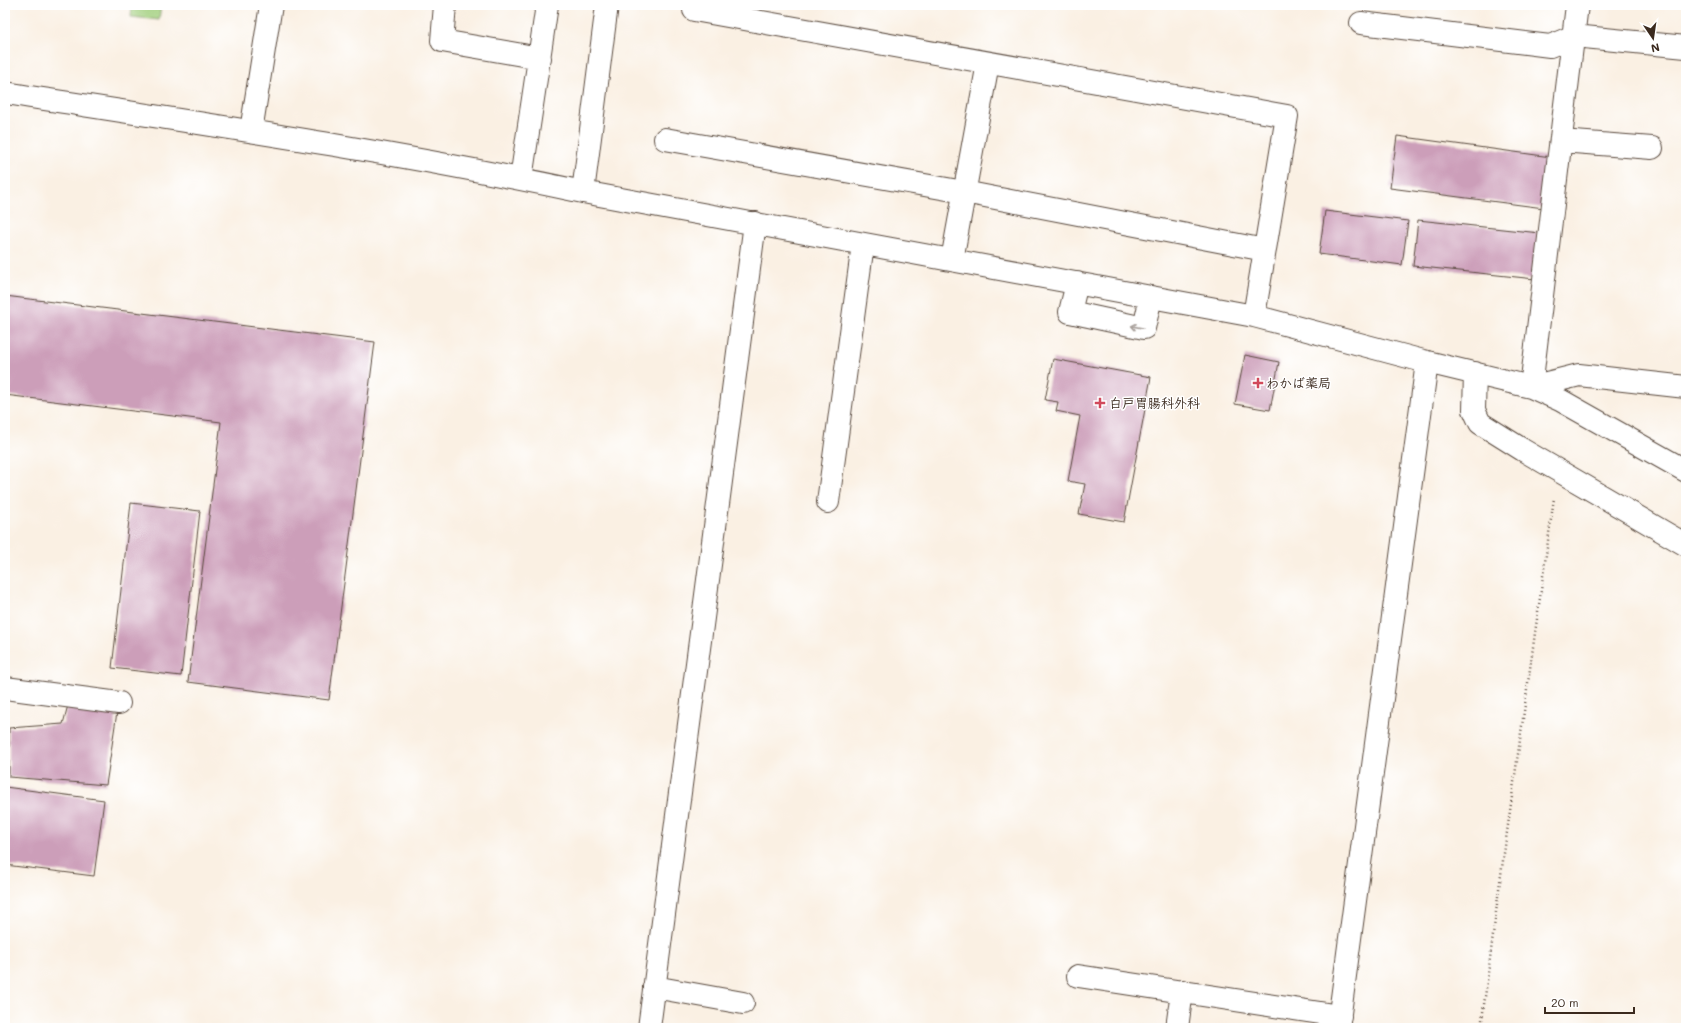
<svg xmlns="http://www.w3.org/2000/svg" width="1691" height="1033" viewBox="0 0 1691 1033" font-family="Mali,'Klee One',sans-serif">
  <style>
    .green { fill: #a1cf7d; stroke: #6e7c4e }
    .building { fill: #cc9eb9 }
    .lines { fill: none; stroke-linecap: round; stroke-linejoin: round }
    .minor-casing { stroke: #58483c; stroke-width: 24 }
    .path { stroke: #58483c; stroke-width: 2.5; stroke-dasharray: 1 3; stroke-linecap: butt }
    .minor { stroke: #fff; stroke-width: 22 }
    .oneway { stroke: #a79f9a }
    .poi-dot { fill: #d1495b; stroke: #fff; stroke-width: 1.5 }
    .labels { text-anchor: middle; stroke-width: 3; stroke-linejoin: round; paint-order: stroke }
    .poi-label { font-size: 13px; font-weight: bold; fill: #3b2a1e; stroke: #fff; text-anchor: start }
  </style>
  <rect width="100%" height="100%" fill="#fff"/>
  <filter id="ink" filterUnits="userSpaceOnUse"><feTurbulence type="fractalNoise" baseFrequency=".025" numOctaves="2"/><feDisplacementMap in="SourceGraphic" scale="8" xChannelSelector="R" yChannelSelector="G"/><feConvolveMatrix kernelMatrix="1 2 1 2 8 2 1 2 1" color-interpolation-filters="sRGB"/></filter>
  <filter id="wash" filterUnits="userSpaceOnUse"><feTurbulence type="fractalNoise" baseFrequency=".012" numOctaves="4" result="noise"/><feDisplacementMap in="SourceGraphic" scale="16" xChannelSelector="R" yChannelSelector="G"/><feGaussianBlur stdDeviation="0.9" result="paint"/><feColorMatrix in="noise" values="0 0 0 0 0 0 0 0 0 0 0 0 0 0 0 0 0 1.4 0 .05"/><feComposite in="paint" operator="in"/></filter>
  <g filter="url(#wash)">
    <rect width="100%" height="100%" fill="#faf0e3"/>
    <path class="green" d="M132,5H161L159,20L131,17Z"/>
    <g id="blocks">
      <path class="building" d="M1397,136L1551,157L1544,208L1390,188Z
        M1325,211L1408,221L1402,265L1319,254Z
        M1418,220L1540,233L1535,279L1413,266Z
        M5,296L375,342L329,700L188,682L221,422L5,395Z
        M1245,355L1279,362L1270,410L1235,404Z
        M1053,359L1151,377L1124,522L1079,514L1085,484L1068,481L1080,416L1056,411L1058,402L1045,400Z
        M131,503L200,511L181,676L112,668Z
        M68,705L117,712L106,785L9,777V728L63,724Z
        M5,787L104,800L94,876L5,865Z"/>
    </g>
  </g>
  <g filter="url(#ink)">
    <use href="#blocks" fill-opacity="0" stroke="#58483c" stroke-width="1"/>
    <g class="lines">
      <g class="minor-casing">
        <path id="minor" d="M445,5L442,41L540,58
          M1577,5L1531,387L1579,375L1686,387
          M694,10L1287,116L1254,316
          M1361,23L1550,46L1574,36L1686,47
          M5,93C198,123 392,151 583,192L1254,316L1427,362L1531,387L1560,400L1686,471
          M251,131L271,5
          M665,139L964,192L1265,250
          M1561,141L1652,148
          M521,179L547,5
          M583,192L607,5
          M952,260L988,63
          M1077,283L1070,312L1144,328L1151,297
          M1475,373L1474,410L1480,423L1523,450L1686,545
          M828,502L863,244
          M5,688L119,703
          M1078,976L1340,1016
          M654,987L743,1003
          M649,1028L755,223
          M1177,1028L1182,991
          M1338,1028L1427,362"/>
      </g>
      <path class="path" d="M1481,1028L1499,889L1554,498"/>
      <use href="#minor" class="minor"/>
    </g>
    <defs><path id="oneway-shaft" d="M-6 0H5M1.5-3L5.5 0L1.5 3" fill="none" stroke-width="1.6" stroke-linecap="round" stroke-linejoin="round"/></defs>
    <use class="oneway" href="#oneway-shaft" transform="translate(1137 327) rotate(-169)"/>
  </g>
  <g class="poi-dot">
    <path d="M1256 377h4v4h4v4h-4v4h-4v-4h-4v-4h4z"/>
    <path d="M1098 397h4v4h4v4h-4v4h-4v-4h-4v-4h4z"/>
  </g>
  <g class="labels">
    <g class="poi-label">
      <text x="1266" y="388">わかば薬局</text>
      <text x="1109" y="408">白戸胃腸科外科</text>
    </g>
  </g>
  <rect width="1691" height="1033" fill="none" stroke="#fff" stroke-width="20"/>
  <g transform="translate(1653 38) rotate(167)" stroke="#ffffff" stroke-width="3" paint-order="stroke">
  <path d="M0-3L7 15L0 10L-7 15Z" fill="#3b2a1e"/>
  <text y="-6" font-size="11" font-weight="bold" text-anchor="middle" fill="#3b2a1e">N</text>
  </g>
  <path d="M1545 1007v6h89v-6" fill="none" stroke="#3b2a1e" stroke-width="2"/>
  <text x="1551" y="1007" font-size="12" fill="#3b2a1e" stroke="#ffffff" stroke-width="3" paint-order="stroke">20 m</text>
</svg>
